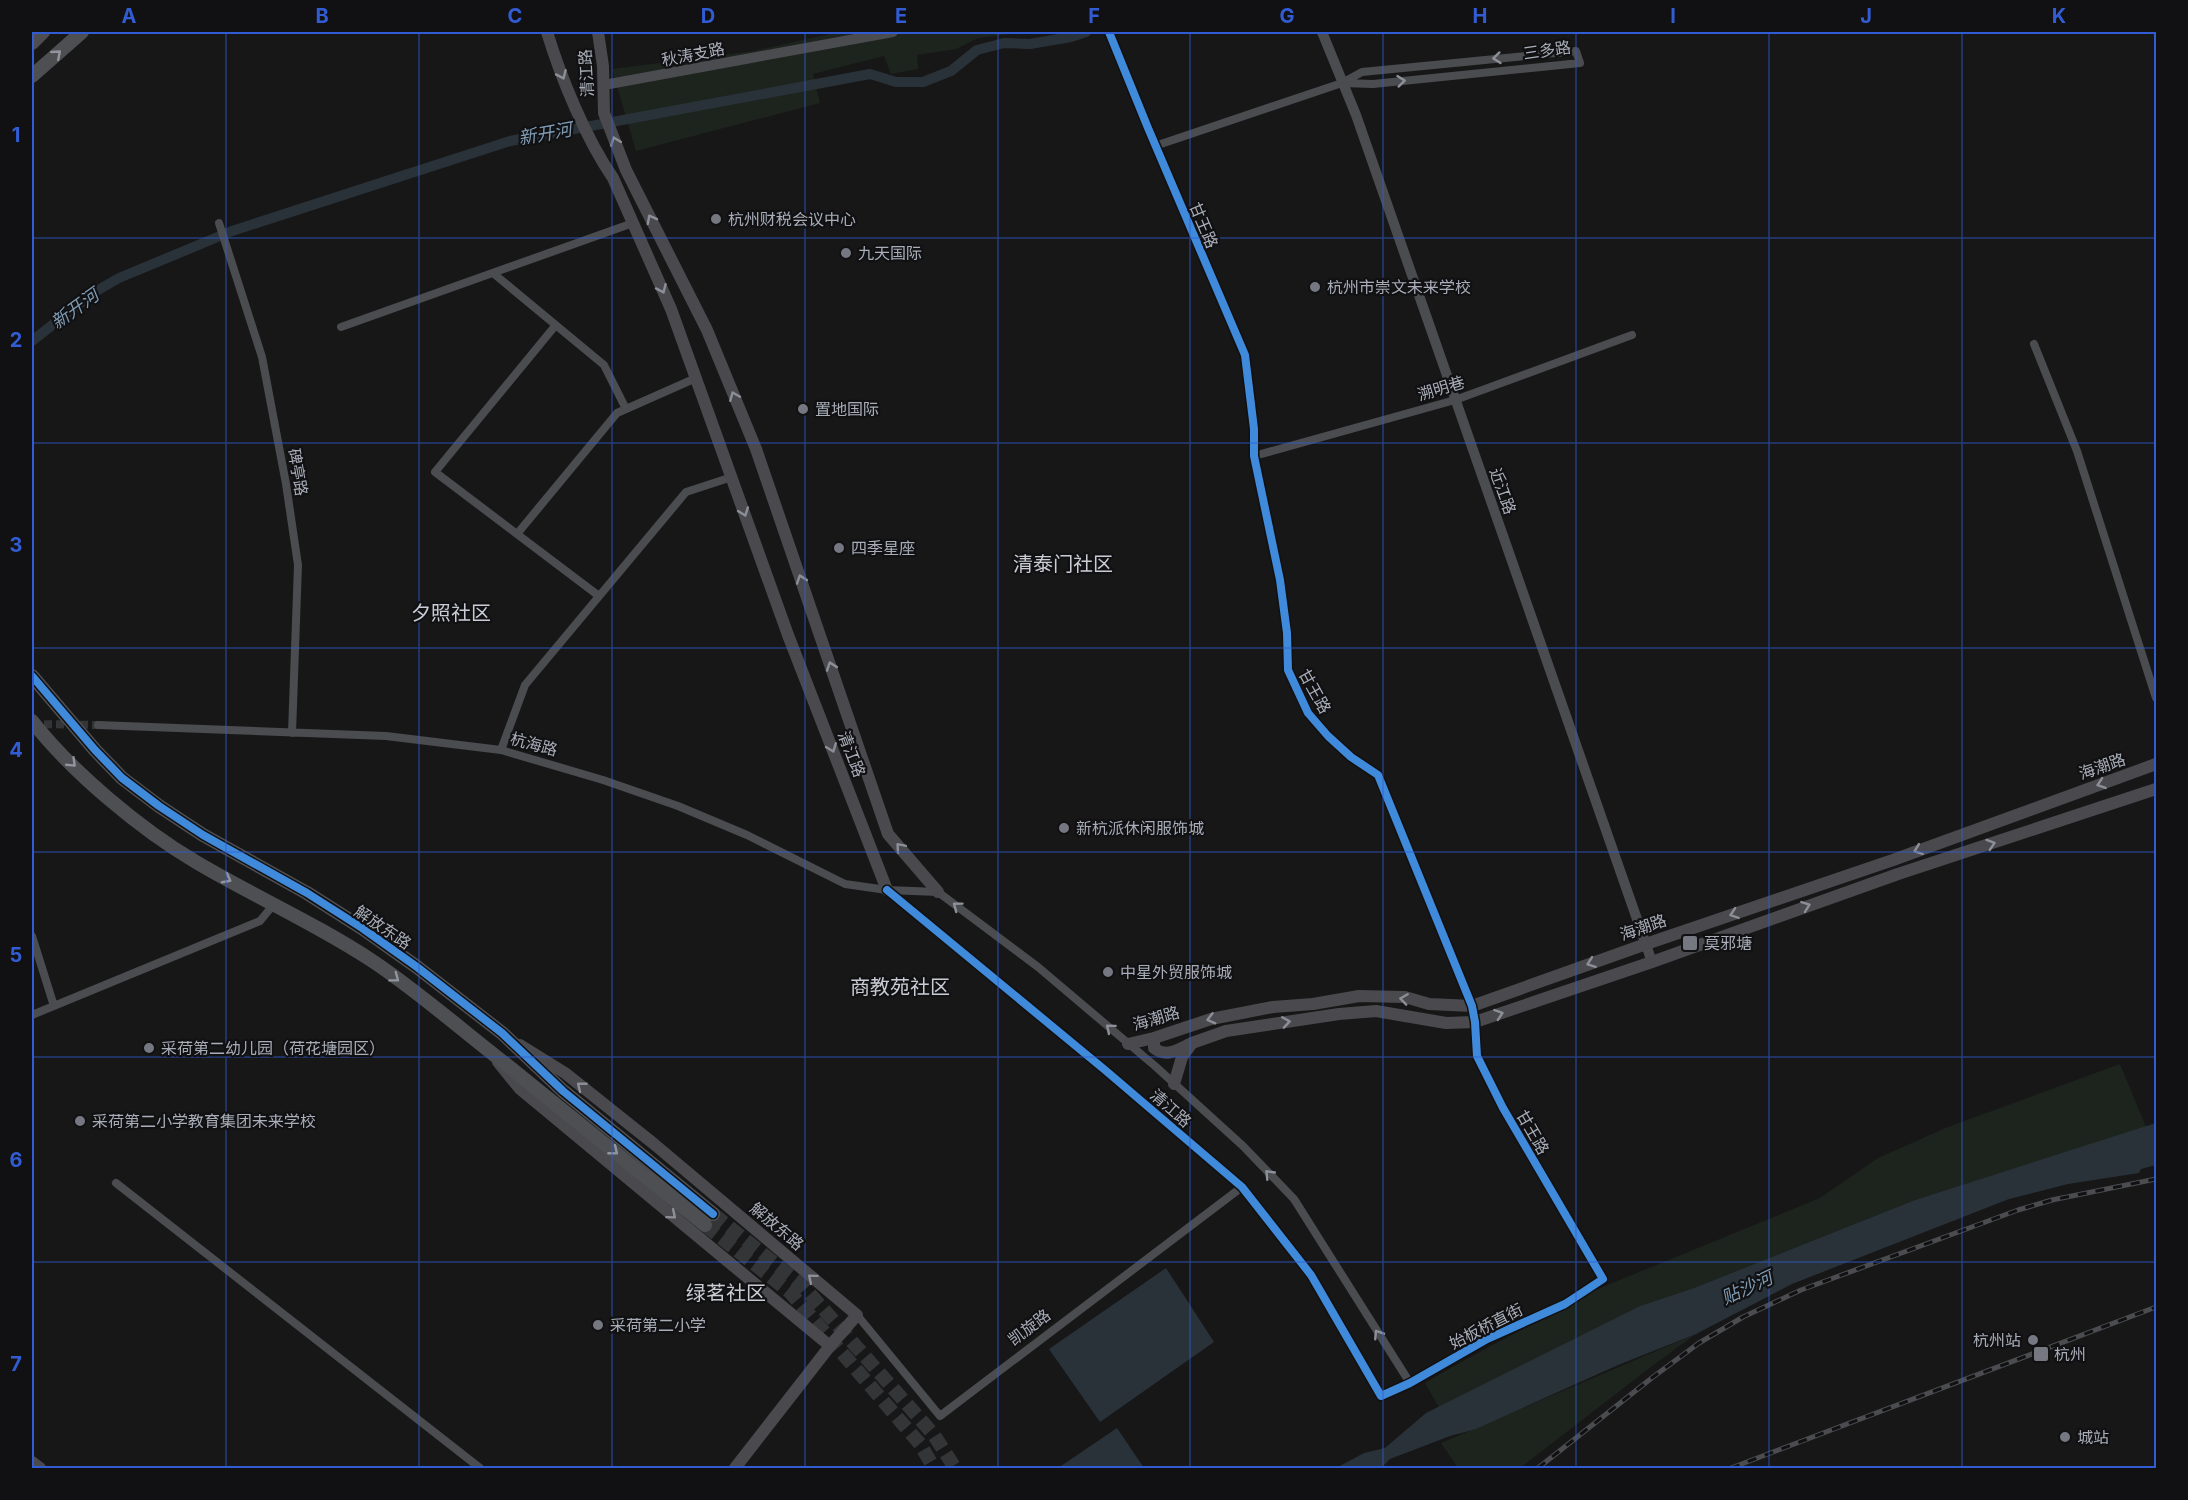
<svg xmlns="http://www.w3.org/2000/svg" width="2188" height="1500" viewBox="0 0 2188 1500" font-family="Inter,'Noto Sans SC',sans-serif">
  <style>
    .green { fill: #1d241e }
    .water { fill: #2a3239 }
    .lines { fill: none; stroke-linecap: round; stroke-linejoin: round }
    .canal { stroke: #2a3239; stroke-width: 10 }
    .minor-tunnel { stroke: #343537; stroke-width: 8; stroke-dasharray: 8 4; stroke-linecap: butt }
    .primary-tunnel { stroke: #343537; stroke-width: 14; stroke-dasharray: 14 7; stroke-linecap: butt }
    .minor { stroke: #4b4c50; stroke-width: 8 }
    .tertiary { stroke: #4b4c50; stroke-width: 10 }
    .secondary { stroke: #4a4a4e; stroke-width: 12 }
    .primary { stroke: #4d4f52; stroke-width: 14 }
    .trunk { stroke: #4e4e52; stroke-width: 14 }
    .rail-casing { stroke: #4b4c4f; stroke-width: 5 }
    .rail { stroke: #111113; stroke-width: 3; stroke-dasharray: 9; stroke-linecap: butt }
    .cycleway-casing { stroke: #111113; stroke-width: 11 }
    .cycleway { stroke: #408adc; stroke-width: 8 }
    .oneway { stroke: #91969e }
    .oneway2 { stroke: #8c9099 }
    .oneway3 { stroke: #8c8f98 }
    .grid { fill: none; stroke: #325cd3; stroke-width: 1.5; stroke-opacity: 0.55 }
    .poi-dot { fill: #757880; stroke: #111113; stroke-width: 2 }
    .labels { text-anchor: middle; stroke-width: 4.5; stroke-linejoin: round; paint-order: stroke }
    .street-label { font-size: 16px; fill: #a8adb8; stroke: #111113 }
    .poi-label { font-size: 16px; fill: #a8adb8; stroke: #111113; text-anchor: start }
    .water-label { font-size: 18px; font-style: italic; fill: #7f9bb3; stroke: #111113 }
    .quarter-label { font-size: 20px; fill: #c9ccd4; stroke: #111113 }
    .neatline { fill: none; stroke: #325cd3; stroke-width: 2 }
    .grid-label { font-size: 20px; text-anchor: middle; font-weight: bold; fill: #325cd3 }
  </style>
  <rect width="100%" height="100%" fill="#171717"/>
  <path class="green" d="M838,32H1027L978,38L956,49L917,55L918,69L891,74L884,56L813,74L820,103L636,151L612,69L754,51Z
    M2120,1064L2146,1127L1915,1200L1694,1288L1640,1306L1439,1407L1425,1383C1478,1351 1534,1325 1588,1293L1820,1198L1878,1158L1948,1127Z
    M1696,1334L1652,1366L1520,1468H1458L1441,1443Z"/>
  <path class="water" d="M2156,1123V1165L2141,1169L2139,1173L2068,1184L2009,1199L1792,1284L1696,1334L1618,1365L1476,1429L1450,1436L1390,1459L1381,1468H1336L1364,1453L1385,1448L1426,1413L1640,1306L1694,1288L1915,1200Z
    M1166,1268L1214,1342L1100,1422L1049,1349Z
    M1117,1428L1144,1468H1058Z"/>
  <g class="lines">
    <path class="canal" d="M32,341L93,293L119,278L232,231L510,141L870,74L896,82H923L951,71L977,50L1004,43L1030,44L1071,37L1086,32"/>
    <path class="minor-tunnel" d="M32,724L98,725"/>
    <path class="primary-tunnel" d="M713,1214L803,1286L934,1435L955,1468
      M705,1225L790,1292L920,1444L934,1468"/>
    <path class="minor" d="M1155,146L1342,83L1362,72L1576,51L1580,63L1373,84L1342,83
      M219,223L262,357L286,484L298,565L292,733
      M493,273L604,365L626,409
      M555,326L435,472L599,596
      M341,327L633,223
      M2034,344L2077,451L2156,698
      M1254,456L1455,400L1632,335
      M517,534L617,413L696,378
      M98,725L386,736L501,750L603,780L678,806L747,835L845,884L887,890L938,892L1038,967L1155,1066L1243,1146L1294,1199L1410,1383
      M501,750L525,685L686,492L732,477
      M887,890L1105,1070L1242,1187L1311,1275L1381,1396L1410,1383L1487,1339L1565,1304L1603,1279L1503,1108L1477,1056L1475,1022L1472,1006L1378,775L1351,757L1328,736L1308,713L1288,670L1287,633L1280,580L1254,456V429L1245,355L1148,128L1109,32
      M32,936L54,1006
      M32,1015L260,921L274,904
      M116,1183L480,1468
      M857,1315L940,1416L1242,1187"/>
    <path class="tertiary" d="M1322,32L1356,115L1652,962
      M604,85L893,32"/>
    <path class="secondary" d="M547,32C561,78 586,139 613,178L671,309L788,635L887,890
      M598,32L603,66L604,113L626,170L707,330L756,449L888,834L938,892
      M1154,1038V1048C1166,1058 1177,1050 1190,1044
      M1128,1044L1154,1038L1211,1019L1273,1007L1313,1004L1359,996L1405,997L1429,1004L1472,1006L1646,944L1893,860L2156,764
      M520,1045L565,1073L654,1144L857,1315L830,1346L735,1468
      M498,1062L520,1089L830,1346
      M1174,1084L1182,1057L1192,1043L1226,1031L1339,1014L1376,1011L1446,1023L1475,1022L1652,962L1898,874L2156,789
      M32,1462L40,1468"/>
    <path class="primary" d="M32,76L82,32
      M32,676L95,750L122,778L159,806L203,835L307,893L362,928L417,967L502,1033L563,1091L713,1214
      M32,721C72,772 140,829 196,862C255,897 317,924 374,962C420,993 463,1031 507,1065C573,1119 639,1172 705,1225"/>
    <path class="trunk" d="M32,43L43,32"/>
    <g class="rail-casing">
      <path id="rail" d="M1538,1468L1653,1377L1699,1343L1743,1317L1801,1290L2018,1210L2052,1200L2156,1179
        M1731,1468L2156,1307"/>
    </g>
    <use href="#rail" class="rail"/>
    <g class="cycleway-casing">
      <path id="cycleway" d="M32,676L95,750L122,778L159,806L203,835L307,893L362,928L417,967L502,1033L563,1091L713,1214
        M887,890L1105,1070L1242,1187L1311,1275L1381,1396L1410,1383L1487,1339L1565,1304L1603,1279L1503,1108L1477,1056L1475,1022L1472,1006L1378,775L1351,757L1328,736L1308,713L1288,670L1287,633L1280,580L1254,456V429L1245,355L1148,128L1109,32"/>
    </g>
    <use href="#cycleway" class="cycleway"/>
  </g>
  <defs><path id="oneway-chevron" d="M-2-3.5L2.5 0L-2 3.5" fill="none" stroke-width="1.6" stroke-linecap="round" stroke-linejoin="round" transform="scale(1.5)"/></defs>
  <g class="oneway">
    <use href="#oneway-chevron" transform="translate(57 54) rotate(-41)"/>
    <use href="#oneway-chevron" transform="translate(72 763) rotate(44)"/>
    <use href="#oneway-chevron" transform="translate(227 879) rotate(28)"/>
    <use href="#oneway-chevron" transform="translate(395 978) rotate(37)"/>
    <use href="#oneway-chevron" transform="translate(614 1151) rotate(39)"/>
  </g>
  <g class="oneway2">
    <use href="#oneway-chevron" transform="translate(1497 58) rotate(174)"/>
    <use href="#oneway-chevron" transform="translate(1401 81) rotate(-6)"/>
    <use href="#oneway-chevron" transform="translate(957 906) rotate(-143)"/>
    <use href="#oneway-chevron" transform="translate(1110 1028) rotate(-140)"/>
    <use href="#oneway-chevron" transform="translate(1269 1174) rotate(-134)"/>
    <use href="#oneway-chevron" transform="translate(1378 1334) rotate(-123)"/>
  </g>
  <g class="oneway3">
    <use href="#oneway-chevron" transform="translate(562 75) rotate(66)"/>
    <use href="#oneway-chevron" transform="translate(615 141) rotate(-111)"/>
    <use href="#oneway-chevron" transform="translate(651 219) rotate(-118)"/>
    <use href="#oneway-chevron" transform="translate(662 289) rotate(66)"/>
    <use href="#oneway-chevron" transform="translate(734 396) rotate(-112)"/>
    <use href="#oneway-chevron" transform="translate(744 512) rotate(70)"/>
    <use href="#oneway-chevron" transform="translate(801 579) rotate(-109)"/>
    <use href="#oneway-chevron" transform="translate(831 666) rotate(-109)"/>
    <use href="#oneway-chevron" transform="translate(832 748) rotate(69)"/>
    <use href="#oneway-chevron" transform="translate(2101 784) rotate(161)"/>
    <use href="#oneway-chevron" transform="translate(1991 844) rotate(-18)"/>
    <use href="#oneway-chevron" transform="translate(900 847) rotate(-131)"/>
    <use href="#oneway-chevron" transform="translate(1918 850) rotate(159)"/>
    <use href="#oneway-chevron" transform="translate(1806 906) rotate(-20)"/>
    <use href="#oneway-chevron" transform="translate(1734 914) rotate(161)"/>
    <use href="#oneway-chevron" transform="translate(1591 963) rotate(160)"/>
    <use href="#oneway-chevron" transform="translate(1404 999) rotate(-172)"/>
    <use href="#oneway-chevron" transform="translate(1499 1014) rotate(-19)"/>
    <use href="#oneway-chevron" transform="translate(1211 1019) rotate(165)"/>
    <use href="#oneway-chevron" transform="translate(1286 1022) rotate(-9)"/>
    <use href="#oneway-chevron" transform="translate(581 1086) rotate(-141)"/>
    <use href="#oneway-chevron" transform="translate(672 1215) rotate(40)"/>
    <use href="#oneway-chevron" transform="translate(812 1278) rotate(-140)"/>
  </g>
  <path class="grid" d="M226,32V1468M419,32V1468M612,32V1468M805,32V1468M998,32V1468M1190,32V1468M1383,32V1468M1576,32V1468M1769,32V1468M1962,32V1468M32,238H2156M32,443H2156M32,648H2156M32,852H2156M32,1057H2156M32,1262H2156"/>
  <g class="poi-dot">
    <circle cx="716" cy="219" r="6"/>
    <circle cx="846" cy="253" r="6"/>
    <circle cx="1315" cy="287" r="6"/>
    <circle cx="803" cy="409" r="6"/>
    <circle cx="839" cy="548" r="6"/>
    <circle cx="1064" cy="828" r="6"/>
    <rect x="1682" y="935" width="16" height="16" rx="3"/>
    <circle cx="1108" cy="972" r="6"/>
    <circle cx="149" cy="1048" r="6"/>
    <circle cx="80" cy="1121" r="6"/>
    <circle cx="598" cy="1325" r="6"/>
    <circle cx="2033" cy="1340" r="6"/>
    <rect x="2033" y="1346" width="16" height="16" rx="3"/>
    <circle cx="2065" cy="1437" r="6"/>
  </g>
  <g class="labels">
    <g class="street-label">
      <text transform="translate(1547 50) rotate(-8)" y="6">三多路</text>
      <text transform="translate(693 54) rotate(-11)" y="6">秋涛支路</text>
      <text transform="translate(586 73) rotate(-93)" y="6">清江路</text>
      <text transform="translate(1204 225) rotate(67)" y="6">甘王路</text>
      <text transform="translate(1441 388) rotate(-17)" y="6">溯明巷</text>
      <text transform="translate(298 472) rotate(80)" y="6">碑亭路</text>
      <text transform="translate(1503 491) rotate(70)" y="6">近江路</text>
      <text transform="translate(1315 691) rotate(61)" y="6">甘王路</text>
      <text transform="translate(534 744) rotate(15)" y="6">杭海路</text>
      <text transform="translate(852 754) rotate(69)" y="6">清江路</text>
      <text transform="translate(2102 766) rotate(-19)" y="6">海潮路</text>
      <text transform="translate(383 927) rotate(34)" y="6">解放东路</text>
      <text transform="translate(1643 927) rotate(-19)" y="6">海潮路</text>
      <text transform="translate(1156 1018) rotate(-16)" y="6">海潮路</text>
      <text transform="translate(1171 1108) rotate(41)" y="6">清江路</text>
      <text transform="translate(1533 1132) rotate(60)" y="6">甘王路</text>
      <text transform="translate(777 1226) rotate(40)" y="6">解放东路</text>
      <text transform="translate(1486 1326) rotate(-27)" y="6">始板桥直街</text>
      <text transform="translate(1029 1327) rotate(-37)" y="6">凯旋路</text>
    </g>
    <g class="poi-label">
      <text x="728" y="225">杭州财税会议中心</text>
      <text x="858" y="259">九天国际</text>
      <text x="1327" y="293">杭州市崇文未来学校</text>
      <text x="815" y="415">置地国际</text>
      <text x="851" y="554">四季星座</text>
      <text x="1076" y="834">新杭派休闲服饰城</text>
      <text x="1704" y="949">莫邪塘</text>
      <text x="1120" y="978">中星外贸服饰城</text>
      <text x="161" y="1054">采荷第二幼儿园（荷花塘园区）</text>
      <text x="92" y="1127">采荷第二小学教育集团未来学校</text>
      <text x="610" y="1331">采荷第二小学</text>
      <text x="2021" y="1346" text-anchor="end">杭州站</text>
      <text x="2054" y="1360">杭州</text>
      <text x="2077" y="1443">城站</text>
    </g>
    <g class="water-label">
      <text transform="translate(545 134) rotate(-10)" y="6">新开河</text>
      <text transform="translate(75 309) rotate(-36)" y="6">新开河</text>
      <text transform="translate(1747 1288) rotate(-25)" y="6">贴沙河</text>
    </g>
    <g class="quarter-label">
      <text x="1063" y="571">清泰门社区</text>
      <text x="451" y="620">夕照社区</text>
      <text x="900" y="994">商教苑社区</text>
      <text x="726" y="1300">绿茗社区</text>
    </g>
  </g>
  <rect width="2188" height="1500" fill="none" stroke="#111113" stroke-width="66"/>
  <rect x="33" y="33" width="2122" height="1434" class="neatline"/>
  <g class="grid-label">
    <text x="129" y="23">A</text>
    <text x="322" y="23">B</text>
    <text x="515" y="23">C</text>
    <text x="708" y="23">D</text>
    <text x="901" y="23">E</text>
    <text x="1094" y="23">F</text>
    <text x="1287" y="23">G</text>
    <text x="1480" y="23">H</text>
    <text x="1673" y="23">I</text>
    <text x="1866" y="23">J</text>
    <text x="2059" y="23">K</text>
    <text x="16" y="142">1</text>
    <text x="16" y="347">2</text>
    <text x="16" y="552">3</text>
    <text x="16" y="757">4</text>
    <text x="16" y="962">5</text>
    <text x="16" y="1167">6</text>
    <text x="16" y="1371">7</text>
  </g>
</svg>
